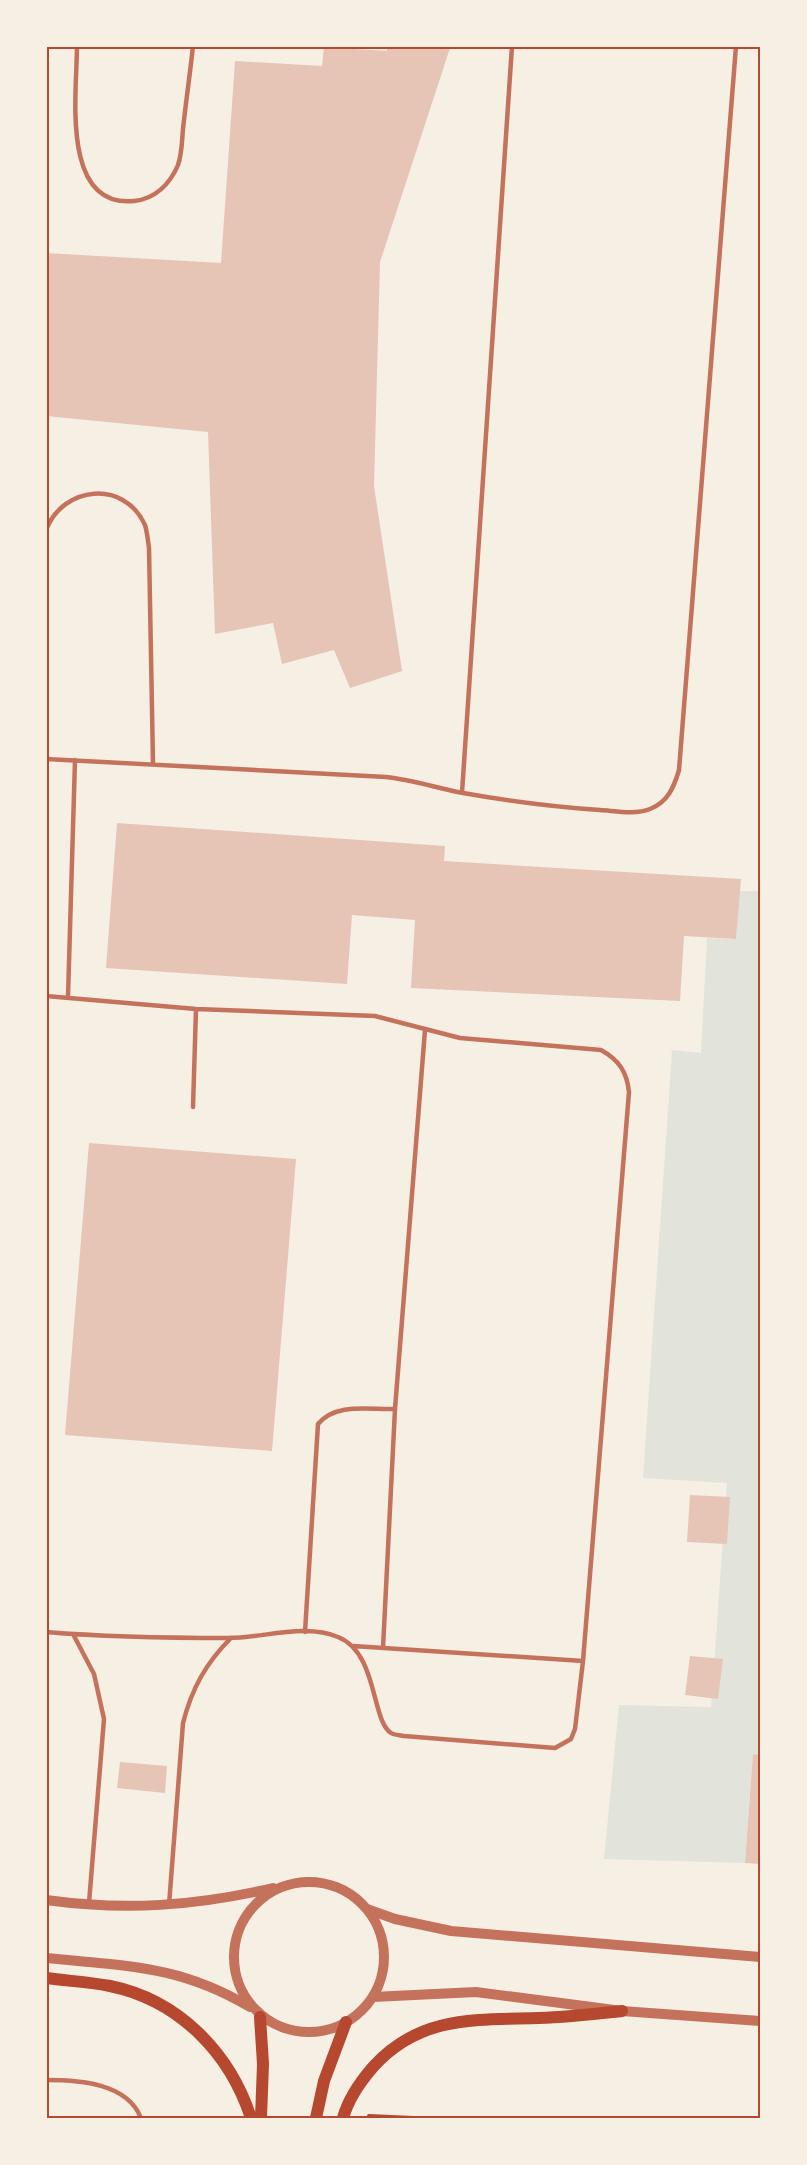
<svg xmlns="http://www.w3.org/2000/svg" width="807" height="2165" viewBox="0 0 807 2165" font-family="'PT Sans',sans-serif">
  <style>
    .green { fill: #e2e4dc }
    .building { fill: #e6c5b7 }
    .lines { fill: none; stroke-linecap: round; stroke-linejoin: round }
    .path { stroke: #b5482f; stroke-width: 4 }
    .service { stroke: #c5725c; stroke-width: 4.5 }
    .tertiary { stroke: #c5725c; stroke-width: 10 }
    .secondary { stroke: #b5482f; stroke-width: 12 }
    .neatline { fill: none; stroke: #b5482f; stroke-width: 2 }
  </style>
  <rect width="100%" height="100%" fill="#f6efe4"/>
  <path class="green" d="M739,891H760V1755L753,1754L745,1863L604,1859L619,1705L711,1707L727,1483L643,1478L672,1050L701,1053L707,938L736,939Z"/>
  <path class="building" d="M387,46L450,48L380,262L374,486L402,671L350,688L334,650L282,664L273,623L215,634L208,432L46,416V253L221,263L235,61L322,66L324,47L387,51Z
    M117,823L445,846L444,861L741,879L736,939L684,936L680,1001L411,988L415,920L352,915L347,984L106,968Z
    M89,1143L296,1159L272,1451L65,1435Z
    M690,1495L730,1497L727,1544L687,1542Z
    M690,1656L723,1659L718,1699L685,1695Z
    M753,1754L760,1755V1864L745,1863Z
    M120,1762L167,1766L165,1793L117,1788Z"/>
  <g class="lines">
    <path class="path" d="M369,2116L414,2118"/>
    <path class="service" d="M77,46C77,92 60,208 134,201C155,199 170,184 178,165C182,154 182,140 183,129C186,101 190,74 193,46
      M46,530C63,486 124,479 145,525C147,531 148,541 149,548L153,763
      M46,759L386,777C413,780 437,788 463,793C508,801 555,807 600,810C616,811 635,815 650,809C668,802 674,787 679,770L736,46
      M462,793L512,46
      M46,996L196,1009L375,1016L460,1038L601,1050C619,1060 627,1072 629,1092L583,1661L575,1729L571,1739L555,1748L404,1736C400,1735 394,1735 391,1733C371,1720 378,1653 338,1637C305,1623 263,1638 229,1638C168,1638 107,1637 46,1632
      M68,997L75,760
      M193,1107L196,1009
      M305,1632L318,1424C336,1402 370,1410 395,1409
      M73,1634L94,1674L104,1719L89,1903
      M353,1646L583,1661
      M383,1648L395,1409L425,1030
      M169,1905L183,1723C192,1688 206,1663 231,1638
      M46,2080C80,2080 127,2083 141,2118"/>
    <path class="tertiary" d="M234 1957a75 75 0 1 1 150 0a75 75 0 1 1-150 0Z
      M46,1900C126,1911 195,1906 273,1888
      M367,1909L395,1919L451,1931L760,1957
      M46,1958C126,1966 180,1965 250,2007
      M373,1997L476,1992L622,2011L760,2021"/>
    <path class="secondary" d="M46,1978C68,1981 90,1982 110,1986C179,2000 230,2053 251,2118
      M260,2017L263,2064L261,2118
      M316,2118L324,2081L346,2022
      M343,2118C348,2100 360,2082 373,2067C420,2015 475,2020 539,2018C567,2017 594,2014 622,2011"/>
  </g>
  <rect width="807" height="2165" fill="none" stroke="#f6efe4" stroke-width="96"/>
  <rect x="48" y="48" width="711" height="2069" class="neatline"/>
</svg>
